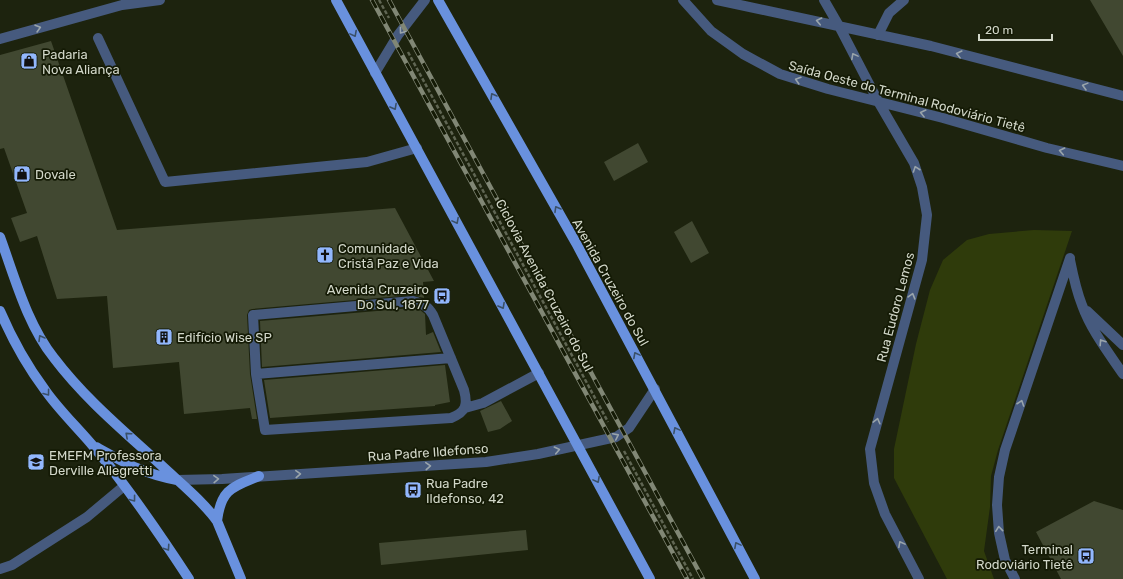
<svg xmlns="http://www.w3.org/2000/svg" width="1123" height="579" viewBox="0 0 1123 579" font-family="Rubik,sans-serif">
  <style>
    .green { fill: #2f3b0b }
    .building { fill: #414831 }
    .lines { fill: none; stroke-linecap: round; stroke-linejoin: round }
    .path { stroke: #606653; stroke-width: 2.5; stroke-dasharray: 4 2; stroke-linecap: butt }
    .minor { stroke: #465a7e; stroke-width: 10 }
    .major { stroke: #6991de; stroke-width: 10 }
    .rail-casing { stroke: #818775; stroke-width: 4.5 }
    .rail { stroke: #141a05; stroke-width: 3; stroke-dasharray: 9; stroke-linecap: butt }
    .oneway { stroke: #9aa5ab }
    .oneway2 { stroke: #3a5067 }
    .labels { text-anchor: middle; stroke-width: 3.5; stroke-linejoin: round; paint-order: stroke }
    .poi-label { font-size: 13px; fill: #d2d7c9; stroke: #141a05; text-anchor: start }
    .street-label { font-size: 13px; fill: #d2d7c9; stroke: #141a05 }
  </style>
  <rect width="100%" height="100%" fill="#1d230e"/>
  <path class="green" d="M1034,230L1072,231L998,450L991,476L990,507L984,551L994,579H947L894,478V449L916,344L930,290L943,260L967,240L989,234Z"/>
  <path class="building" d="M1090,0H1123V56Z
    M51,41L117,230L395,208L434,281L423,282L424,298L412,295L252,309L249,310L247,315L250,374L257,419H252L250,408L184,414L179,362L113,368L107,296L57,299L37,236L20,242L11,218L27,213L4,148L0,149V55Z
    M638,143L648,162L614,181L604,162Z
    M692,221L709,253L691,263L674,232Z
    M412,308L420,310L425,314L426,335L433,332L441,352L262,367L260,321Z
    M445,365L450,402L435,405V406L270,418L264,380Z
    M501,401L512,421L500,429L488,432L480,411Z
    M1094,501L1123,510V579H1061L1036,532Z
    M526,530L528,550L381,565L379,543Z"/>
  <g class="lines">
    <path class="path" d="M379,0L389,18
      M408,52L608,422
      M624,451L693,579"/>
    <path class="minor" d="M683,0L711,31L743,54L780,74L828,89L943,118L1047,148L1123,166
      M717,0L931,46L1123,96
      M824,0L839,26L879,103L914,163L922,187L927,215L922,260L870,449L874,483L885,514L919,579
      M878,35L889,13L904,0
      M98,38L165,182L367,162L417,148
      M0,39L122,5L160,0
      M375,73L398,35L425,0
      M1070,260C1073,275 1076,290 1082,305C1091,330 1108,352 1123,374
      M413,301C423,304 428,306 433,315L464,390C468,405 466,412 451,418L265,430L256,374L253,315Z
      M1087,311L1123,345
      M256,374L451,358
      M465,408L483,403L539,373
      M177,480L222,479L486,462L538,454L616,437L629,428L655,389
      M0,569L12,565L87,517L124,486
      M1015,579L1005,560L999,533L997,505L999,477L1005,450L1070,258"/>
    <path class="major" d="M336,0L650,579
      M438,0L576,243L755,579
      M0,237C15,278 27,324 54,358C85,399 124,431 161,465C180,483 202,500 217,521L241,579
      M0,311C12,339 27,366 45,390C59,410 77,427 93,446C128,487 159,533 189,579
      M96,447C125,463 144,474 177,480
      M217,521C221,489 232,487 259,476"/>
    <g class="rail-casing">
      <path id="rail" d="M372,0L687,579
        M389,0L703,579"/>
    </g>
    <use href="#rail" class="rail"/>
  </g>
  <defs><path id="oneway-chevron" d="M-2-3.5L2.5 0L-2 3.5" fill="none" stroke-width="1.6" stroke-linecap="round" stroke-linejoin="round"/></defs>
  <g class="oneway">
    <use href="#oneway-chevron" transform="translate(819 21) rotate(-168)"/>
    <use href="#oneway-chevron" transform="translate(38 28) rotate(-16)"/>
    <use href="#oneway-chevron" transform="translate(402 31) rotate(127)"/>
    <use href="#oneway-chevron" transform="translate(959 54) rotate(-166)"/>
    <use href="#oneway-chevron" transform="translate(854 56) rotate(-118)"/>
    <use href="#oneway-chevron" transform="translate(798 80) rotate(-163)"/>
    <use href="#oneway-chevron" transform="translate(1085 86) rotate(-165)"/>
    <use href="#oneway-chevron" transform="translate(923 113) rotate(-166)"/>
    <use href="#oneway-chevron" transform="translate(1062 151) rotate(-168)"/>
    <use href="#oneway-chevron" transform="translate(916 169) rotate(-109)"/>
    <use href="#oneway-chevron" transform="translate(912 296) rotate(-74)"/>
    <use href="#oneway-chevron" transform="translate(1102 342) rotate(-123)"/>
    <use href="#oneway-chevron" transform="translate(1021 403) rotate(-71)"/>
    <use href="#oneway-chevron" transform="translate(877 421) rotate(-76)"/>
    <use href="#oneway-chevron" transform="translate(616 436) rotate(-26)"/>
    <use href="#oneway-chevron" transform="translate(557 450) rotate(-12)"/>
    <use href="#oneway-chevron" transform="translate(428 466) rotate(-4)"/>
    <use href="#oneway-chevron" transform="translate(298 474) rotate(-3)"/>
    <use href="#oneway-chevron" transform="translate(216 479) rotate(-2)"/>
    <use href="#oneway-chevron" transform="translate(999 529) rotate(-96)"/>
    <use href="#oneway-chevron" transform="translate(901 544) rotate(-118)"/>
  </g>
  <g class="oneway2">
    <use href="#oneway-chevron" transform="translate(354 34) rotate(62)"/>
    <use href="#oneway-chevron" transform="translate(493 96) rotate(-120)"/>
    <use href="#oneway-chevron" transform="translate(394 107) rotate(61)"/>
    <use href="#oneway-chevron" transform="translate(557 209) rotate(-120)"/>
    <use href="#oneway-chevron" transform="translate(456 221) rotate(62)"/>
    <use href="#oneway-chevron" transform="translate(502 306) rotate(61)"/>
    <use href="#oneway-chevron" transform="translate(41 338) rotate(-121)"/>
    <use href="#oneway-chevron" transform="translate(636 355) rotate(-118)"/>
    <use href="#oneway-chevron" transform="translate(47 393) rotate(53)"/>
    <use href="#oneway-chevron" transform="translate(676 430) rotate(-118)"/>
    <use href="#oneway-chevron" transform="translate(128 435) rotate(-138)"/>
    <use href="#oneway-chevron" transform="translate(597 480) rotate(62)"/>
    <use href="#oneway-chevron" transform="translate(133 499) rotate(53)"/>
    <use href="#oneway-chevron" transform="translate(737 545) rotate(-118)"/>
    <use href="#oneway-chevron" transform="translate(167 548) rotate(56)"/>
  </g>
  <defs>
    <g id="shop-square" transform="scale(0.9)"><rect x="-9" y="-9" width="18" height="18" rx="4" fill="#92b7fd" stroke="#141a05"/><path d="M-5-2.5h2.3a2.7 3.5 0 0 1 5.4 0H5L5.5 6h-11ZM-1.5-2.5h3a1.5 2.3 0 0 0-3 0Z" fill="#111"/></g>
    <g id="church-square" transform="scale(0.9)"><rect x="-9" y="-9" width="18" height="18" rx="4" fill="#92b7fd" stroke="#141a05"/><path d="M-1.2-6h2.4v3.5h3.3v2.4h-3.3V6h-2.4V-.1h-3.3v-2.4h3.3Z" fill="#111"/></g>
    <g id="bus-square" transform="scale(0.9)"><rect x="-9" y="-9" width="18" height="18" rx="4" fill="#92b7fd" stroke="#141a05"/><path d="M-5-6H5V4H4V6H2V4H-2V6H-4V4H-5ZM-3.5-4V0h7V-4ZM-3.5 1.2v1.5H-2V1.2ZM2 1.2v1.5H3.5V1.2Z" fill="#111"/></g>
    <g id="building-square" transform="scale(0.9)"><rect x="-9" y="-9" width="18" height="18" rx="4" fill="#92b7fd" stroke="#141a05"/><path d="M-4-6H4V6H1V3H-1V6H-4ZM-2.5-4.3h1.7v1.8h-1.7ZM.8-4.3h1.7v1.8H.8ZM-2.5-1h1.7V.8h-1.7ZM.8-1h1.7V.8H.8Z" fill="#111"/></g>
    <g id="school-square" transform="scale(0.9)"><rect x="-9" y="-9" width="18" height="18" rx="4" fill="#92b7fd" stroke="#141a05"/><path d="M0-5L7-2L0 1L-7-2ZM-4 1L0 2.5L4 1V4Q0 6-4 4Z" fill="#111"/></g>
  </defs>
  <g fill-rule="evenodd">
    <use href="#shop-square" x="29" y="61"/>
    <use href="#shop-square" x="22" y="174"/>
    <use href="#church-square" x="325" y="255"/>
    <use href="#bus-square" x="442" y="296"/>
    <use href="#building-square" x="164" y="337"/>
    <use href="#school-square" x="36" y="462"/>
    <use href="#bus-square" x="413" y="490"/>
    <use href="#bus-square" x="1086" y="556"/>
  </g>
  <g class="labels">
    <g class="poi-label">
      <text x="42" y="59">Padaria<tspan x="42" dy="15">Nova Aliança</tspan></text>
      <text x="35" y="179">Dovale</text>
      <text x="338" y="253">Comunidade<tspan x="338" dy="15">Cristã Paz e Vida</tspan></text>
      <text x="429" y="294" text-anchor="end">Avenida Cruzeiro<tspan x="429" dy="15">Do Sul, 1877</tspan></text>
      <text x="177" y="342">Edifício Wise SP</text>
      <text x="49" y="460">EMEFM Professora<tspan x="49" dy="15">Derville Allegretti</tspan></text>
      <text x="426" y="488">Rua Padre<tspan x="426" dy="15">Ildefonso, 42</tspan></text>
      <text x="1073" y="554" text-anchor="end">Terminal<tspan x="1073" dy="15">Rodoviário Tietê</tspan></text>
    </g>
    <g class="street-label">
      <text transform="translate(907 96) rotate(15)" y="5">Saída Oeste do Terminal Rodoviário Tietê</text>
      <text transform="translate(611 282) rotate(61)" y="5">Avenida Cruzeiro do Sul</text>
      <text transform="translate(545 285) rotate(62)" y="5">Ciclovia Avenida Cruzeiro do Sul</text>
      <text transform="translate(895 307) rotate(-75)" y="5">Rua Eudoro Lemos</text>
      <text transform="translate(428 452) rotate(-4)" y="5">Rua Padre Ildefonso</text>
    </g>
  </g>
  <path d="M979 34v6h73v-6" fill="none" stroke="#d2d7c9" stroke-width="2"/>
  <text x="985" y="34" font-size="12" fill="#d2d7c9" stroke="#141a05" stroke-width="3" paint-order="stroke">20 m</text>
</svg>
